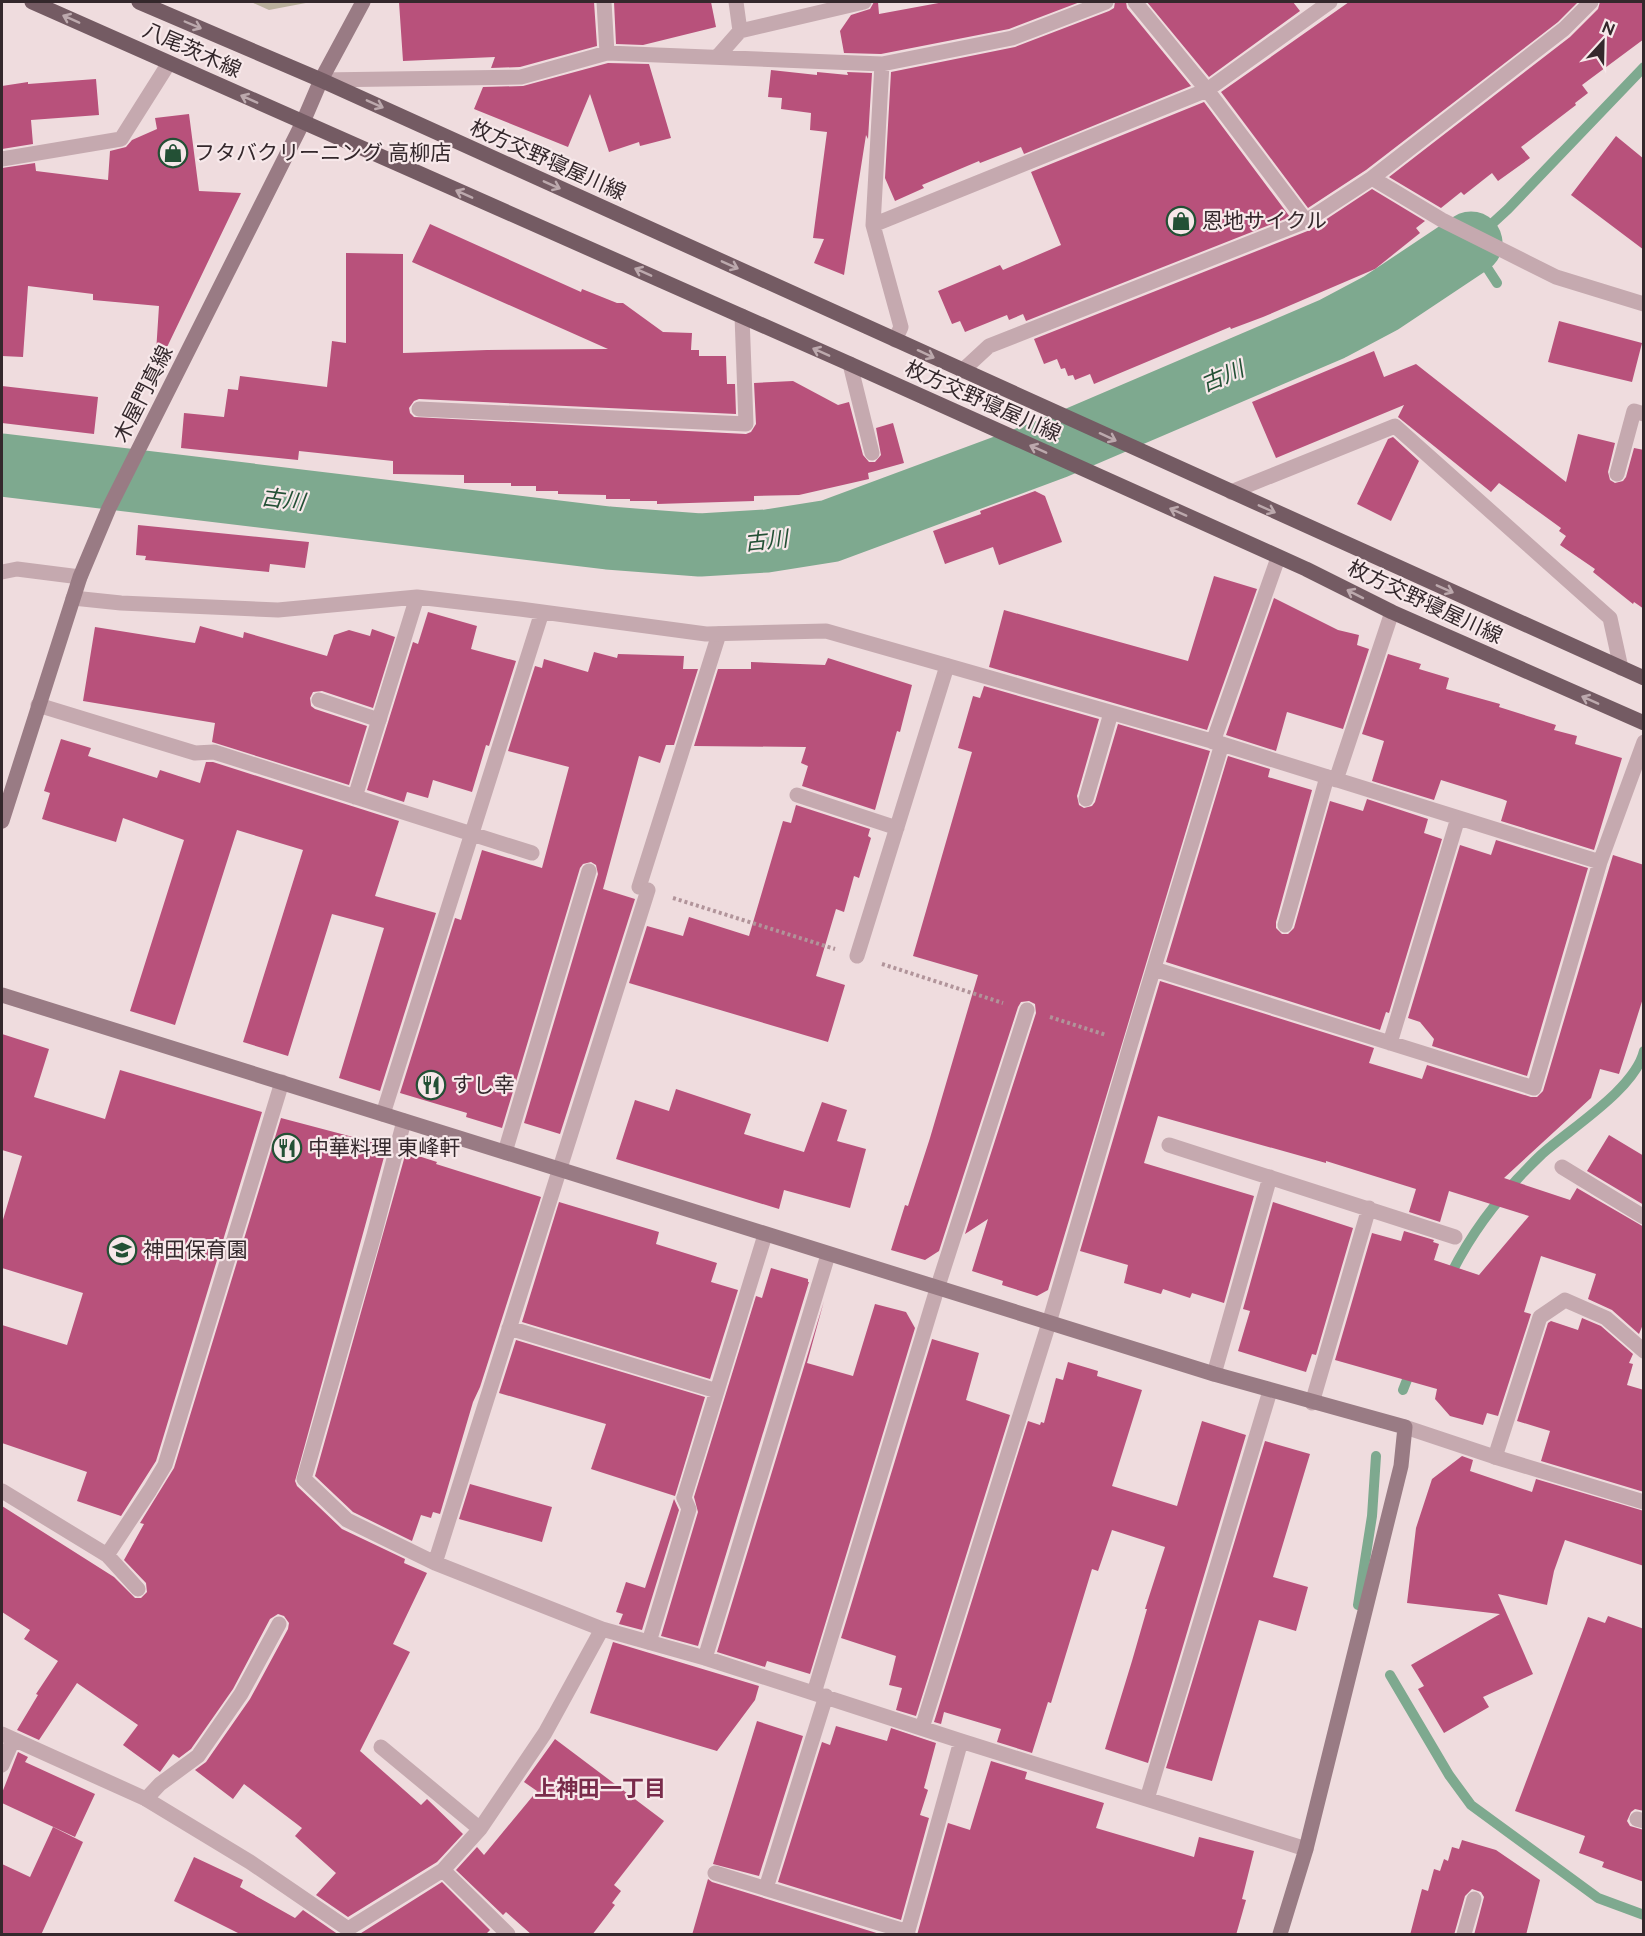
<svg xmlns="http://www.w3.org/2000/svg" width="1645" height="1936" viewBox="0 0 1645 1936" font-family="Raleway,'Noto Sans JP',sans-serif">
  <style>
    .green { fill: #bcb29e }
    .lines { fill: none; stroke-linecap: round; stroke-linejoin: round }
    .stream { stroke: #7ea98f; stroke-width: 10 }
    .river { stroke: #7ea98f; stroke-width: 63 }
    .building { fill: #b8517b }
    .path { stroke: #b1949a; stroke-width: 4; stroke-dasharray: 3 3; stroke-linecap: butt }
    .lane { stroke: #c5a9af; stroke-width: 15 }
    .street { stroke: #c5a9af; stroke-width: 15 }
    .secondary { stroke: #997b84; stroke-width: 15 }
    .primary { stroke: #745b63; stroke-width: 15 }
    .oneway { stroke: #bca9ad }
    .labels { text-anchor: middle; stroke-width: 4.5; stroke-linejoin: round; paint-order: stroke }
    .street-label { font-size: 21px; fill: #34282c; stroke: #f7e8ea }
    .poi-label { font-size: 21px; fill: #34282c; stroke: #f7e8ea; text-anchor: start }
    .water-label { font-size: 22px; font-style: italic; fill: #235035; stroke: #f7e8ea }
    .neighbourhood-label { font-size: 22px; font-weight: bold; fill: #792b4b; stroke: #f7e8ea }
  </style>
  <rect width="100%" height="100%" fill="#efdcde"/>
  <path class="green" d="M251,2H311L269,10Z"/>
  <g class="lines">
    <path class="stream" d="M1497,283L1471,243L1508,209L1644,67
      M1449,1278C1471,1232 1505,1189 1542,1154C1571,1128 1635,1089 1644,1051
      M1403,1390L1412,1367
      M1358,1605L1372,1516L1376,1456
      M1390,1675L1449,1775L1471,1805L1598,1898L1644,1915"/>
    <path class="river" d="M2,465L608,538L700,545L767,541L830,531L1054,448L1332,329L1381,303L1471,243"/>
  </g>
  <path class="building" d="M399,2H594L597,46L520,67L491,68L495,57L403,61Z
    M614,2H711L716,27L643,45L616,44Z
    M874,2H878L879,14L944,2H1080L1009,29L881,54L844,53L840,31L851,15L870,9Z
    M1115,2H1126L1127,8L1191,86L1024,154L1021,147L980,163L979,161L922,185L924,188L895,201L885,178L891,72L1015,47L1109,11L1114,8Z
    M1147,2H1293L1300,11L1209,77Z
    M1349,2H1578L1558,22L1366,170L1308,208L1221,92Z
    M1600,2H1644V39L1582,85L1588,93L1575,103L1576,105L1521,147L1530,158L1498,181L1492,173L1464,195L1461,192L1441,208L1389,177L1570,37L1598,9Z
    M608,63L649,64L671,138L640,146L639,142L609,152L590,94L568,147L474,109L483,87L523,86Z
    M771,70L817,75V72L848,75L847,72L872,73L868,139L866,135L844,275L814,263L824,239L813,238L827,132L810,130L811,113L781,109L782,98L768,97Z
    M96,79L99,115L31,120L33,144L2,149V86L28,82V84Z
    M1204,102L1290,217L1026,321L1023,314L1009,320L1007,315L965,332L960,321L952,324L938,291L1000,265L1003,270L1061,245L1031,172Z
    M189,114L199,191L241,193L157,368H155L159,306L93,300V294L28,286L23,357L2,356V168L35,163L36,171L108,180L110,151L126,147L132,140L157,129L155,118Z
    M1616,136L1644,159V250L1571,195Z
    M1372,189L1425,221L1416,228L1420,233L1375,269L1263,317L1231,329L1230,327L1094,384L1090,374L1075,380L1073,375L1068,376L1065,368L1061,369L1057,359L1044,364L1034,339L1310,230Z
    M430,224L581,292L582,289L617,303H623L663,332L692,333L691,350H699V356H726L727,384H735L736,414L419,399L414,401L409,408L410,413L414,417L746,434L751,432L756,424L754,383L793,381L838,405L849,402L863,455L869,462H875L881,455L876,428L893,423L904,463L868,473L869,479L799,495L754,496V501L657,504V501H630V499H606V495L558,494V491H536V486H511V483H464V475L393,474V461L299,451L298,460L181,448L184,413L224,417L228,389L238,390L240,376L327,387L332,341L346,343V253L403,254V353L487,350L608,349L412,262Z
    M1559,321L1642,343L1632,382L1548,362Z
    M1374,351L1384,377L1416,364L1566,482L1578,434L1615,443L1608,472L1610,480L1615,483L1623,481L1626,477L1634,448L1644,450V609L1634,602L1633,604L1593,572L1595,569L1560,545L1566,536L1559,531L1561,528L1499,483L1491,492L1398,417L1404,405L1276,458L1252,402Z
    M2,386L98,397L94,434L2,423Z
    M1393,437L1419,461L1391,521L1357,504L1388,439Z
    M1035,491L1045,496L1062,542L999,565L993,547L945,564L933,531L981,514L980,511Z
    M138,525L309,542L305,568L270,564L269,572L145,560L146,556L136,555Z
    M1214,576L1257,589L1207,730L989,667L1004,610L1188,661Z
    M1274,598L1338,630L1359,635L1357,645L1369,649L1343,729L1287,712L1276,751L1226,735Z
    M428,612L477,626L471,649L516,661L489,746L486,745L472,792L433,780L428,798L407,792L404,802L367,790L413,642L418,644Z
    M200,626L243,638L244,632L327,656L334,635L349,630L370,636L372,629L395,637L373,708L322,691L313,692L310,698L311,706L315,709L367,726L349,785L212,742L215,723L83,701L95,627L195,643Z
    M594,652L617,658L618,654L684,656L683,669H698L674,745H666L660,763L639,756L603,889L635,899L560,1134L524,1123L598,874L596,865L591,862L583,864L580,868L502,1128L466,1117L467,1113L400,1093L455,918L461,920L482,850L542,868L569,767L508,751L535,666L542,668L544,659L588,672Z
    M1388,654L1421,664L1419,669L1449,678L1446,689L1500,704L1499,707L1556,725L1554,730L1577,736L1575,744L1622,758L1594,850L1501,821L1507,801L1502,799L1441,780L1434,800L1372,781L1384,741L1362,734Z
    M828,658L912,685L900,732L897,731L875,810L802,786L808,766L801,763L806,747L694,746L718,669H751V662L825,665Z
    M984,686L1099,719L1077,796L1079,805L1084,808L1092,806L1095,802L1118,724L1210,751L1048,1290L1037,1296L1002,1285L1003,1281L972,1271L988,1219L965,1234L1036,1013L1035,1004L1029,1001L1021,1002L1018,1007L939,1251L925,1260L891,1250L905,1205L908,1206L930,1138L978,975L913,956L972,752L958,748L973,696L980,698Z
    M61,739L91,748L88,756L157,778L160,770L200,783L206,762H213L399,821L375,896L436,913L380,1091L339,1078L384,928L332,914L288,1056L243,1042L303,850L237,830L175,1025L130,1011L184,840L123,818L116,842L42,819L50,793L44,791Z
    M1228,756L1270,769L1268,777L1312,790L1276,922V928L1282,934H1288L1294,928L1330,801L1363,811L1367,799L1428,819L1424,833L1442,839L1389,1013L1386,1012L1380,1030L1166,962Z
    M796,805L870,829L868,836L871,838L859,878L854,876L844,912L836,909L816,976L845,985L828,1042L629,983L647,926L683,936L689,917L749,936L783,821L791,823Z
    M1496,840L1588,868L1527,1076L1432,1046L1434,1039L1420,1022L1408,1018L1460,845L1491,855Z
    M1613,855L1644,865V995L1619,1074L1600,1069L1591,1098L1504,1178L1570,1200L1577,1188L1644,1227V1322L1639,1334L1612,1310L1588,1299L1596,1274L1541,1256L1524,1312L1531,1314L1498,1416L1487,1413L1483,1425L1450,1416L1435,1399L1437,1389L1335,1360L1372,1233L1401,1241L1404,1231L1434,1240L1433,1242L1439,1244L1434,1260L1479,1275L1529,1216L1449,1191L1440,1222L1409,1212L1416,1189L1326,1161V1163L1158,1116L1144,1163L1254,1196L1224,1303L1192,1293L1190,1298L1163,1289L1161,1294L1124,1283L1128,1265L1080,1251L1160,981L1374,1048L1369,1063L1422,1079L1427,1065L1531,1097H1537L1543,1091Z
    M2,1034L49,1049L34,1097L105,1119L120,1070L262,1112L156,1461L121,1516L77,1501L87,1472L2,1443V1325L67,1345L83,1293L2,1268V1223L22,1156L2,1150Z
    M676,1089L751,1114L744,1134L804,1152L822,1102L847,1110L837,1141L866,1149L850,1208L784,1190L779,1209L616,1159L635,1100L669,1111Z
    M281,1118L387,1146L295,1481L297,1486L342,1529L405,1559L404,1563L427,1573L393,1644L410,1652L360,1751L421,1805L427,1799L463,1834L437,1862L348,1917L316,1895L336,1873L295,1836L302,1828L244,1784L233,1799L195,1770L206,1762L250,1699L288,1629L289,1623L284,1616L278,1614L270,1619L233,1689L191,1749L179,1758L173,1754L160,1772L123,1745L138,1725L77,1683L39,1740L17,1730L38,1695L36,1694L58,1661L24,1639L30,1630L2,1612V1506L114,1577L135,1598H141L147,1592L146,1583L124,1560L144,1524L140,1523L174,1468Z
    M1609,1135L1644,1156V1205L1587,1171Z
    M406,1152L437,1162L436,1164L541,1197L480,1387L473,1402L440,1514L433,1512L431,1518L421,1515L412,1541L353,1512L315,1476Z
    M559,1202L659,1232L656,1244L717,1263L711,1282L738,1290L710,1379L522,1322Z
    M1273,1202L1353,1228L1316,1355L1312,1354L1306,1372L1238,1351L1250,1311L1243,1309Z
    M771,1268L808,1279V1282H809L698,1646L661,1636L698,1512L694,1497L756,1296L762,1298Z
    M824,1301L807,1363L853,1376L875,1304L906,1312L915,1328L810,1674L767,1661L765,1667L717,1652Z
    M1582,1318L1601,1326L1633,1354L1629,1363L1633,1364L1627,1385L1644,1390V1492L1541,1461L1550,1431L1517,1421L1548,1323L1551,1321L1578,1330Z
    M932,1339L979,1353L966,1400L1010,1415L916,1716L896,1710L902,1688L889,1685L896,1656L841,1638Z
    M516,1340L705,1397L675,1496L591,1469L606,1424L499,1393Z
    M1068,1362L1098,1371L1097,1376L1142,1390L1112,1486L1177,1506L1202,1421L1246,1435L1148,1763L1105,1749L1132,1661L1147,1609H1145L1165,1547L1112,1530L1098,1571L1092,1569L1051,1703L1048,1702L1032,1753L997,1742L1001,1729L944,1712L941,1724L934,1722L1028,1421L1040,1425L1041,1422L1044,1423L1056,1378L1063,1380Z
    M1265,1441L1310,1454L1273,1577L1308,1587L1296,1631L1259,1620L1212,1781L1166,1768Z
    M1462,1456L1473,1460L1470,1471L1532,1492L1536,1479L1644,1511V1566L1565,1540L1554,1571L1547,1605L1498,1594L1533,1674L1483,1697L1489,1707L1444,1733L1418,1689L1424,1686L1411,1665L1500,1614L1407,1603L1416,1528L1432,1479Z
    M470,1484L552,1507L542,1542L459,1519Z
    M674,1499L679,1510L642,1630L619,1624L623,1614L616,1612L626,1582L645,1588Z
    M1608,1616L1644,1629V1811L1635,1809L1631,1812L1627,1821L1630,1826L1644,1830V1882L1602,1867L1604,1862L1579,1853L1585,1836L1515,1811L1588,1617L1605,1623Z
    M613,1642L759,1686L755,1700L717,1751L590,1713Z
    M757,1721L803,1736L759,1876L713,1864Z
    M836,1726L887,1741L891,1728L936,1743L924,1788L928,1790L920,1815L929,1818L901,1920L778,1882L822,1742L830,1745Z
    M555,1739L664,1821L614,1885L621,1891L612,1903L615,1905L592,1935H532L506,1912L503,1915L456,1870L477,1847L484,1855L537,1791L524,1782Z
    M18,1752L28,1757L25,1762L95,1794L75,1837L2,1803V1793Z
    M991,1761L1027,1772L1025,1779L1104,1803L1096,1828L1194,1857L1199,1837L1254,1851L1242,1899L1246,1900L1236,1935H917L948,1823L970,1830Z
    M53,1827L83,1842L41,1935H2V1864L30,1877Z
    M1462,1840L1496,1850L1540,1880L1526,1935H1474L1484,1897L1481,1892L1472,1889L1465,1896L1454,1935H1410L1422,1889L1428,1891L1434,1869L1440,1871L1444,1859L1448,1861L1452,1847L1459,1849Z
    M194,1857L243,1880L240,1887L295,1918L303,1910L339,1935H242L174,1901Z
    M708,1879L712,1882L883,1935H692Z
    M442,1882L490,1930L485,1935H358Z"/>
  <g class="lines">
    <path class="path" d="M673,898L835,949
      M882,964L1003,1003
      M1050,1017L1106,1035"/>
    <path class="lane" d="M2,159L121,139L169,63
      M850,364L872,453
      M319,700L379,720
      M797,795L897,828
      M1086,799L1111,713
      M639,887L719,634
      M1285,925L1327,777
      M857,956L947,666
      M1495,1457L1540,1317L1565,1300L1606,1318L1644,1351
      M649,1642L689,1509L684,1498
      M146,1799L160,1784L198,1756L241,1694L279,1624"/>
    <path class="street" d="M604,2L607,53
      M736,2L740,31
      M1135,2L1207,90L1306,221
      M718,56L740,31L864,2
      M882,64L873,225L901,327L895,340
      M321,80L521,77L607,53L882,64L1012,38L1106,2
      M1372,178L1564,29L1591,2
      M873,225L1207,90L1330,2
      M962,371L989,346L1306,221L1372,178L1442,220L1556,277L1644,304
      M419,409L746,424L742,316
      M1617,474L1634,411L1644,414
      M1231,492L1395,426L1610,618L1621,668
      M2,572L17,569L80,577
      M73,598L121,603L278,610L417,597L520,609L706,634L826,631L1222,744L1600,862
      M38,705L195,753L214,752L532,853
      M1213,742L1278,558
      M1336,780L1392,612
      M355,797L417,597
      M1154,969L1534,1088L1600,862L1644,742
      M1390,1043L1458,818
      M383,1114L542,612
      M404,1121L374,1235L304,1479L347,1520L435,1563L602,1629L705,1658L961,1741L1306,1849
      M1169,1145L1455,1237
      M505,1152L589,871
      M1562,1167L1644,1217
      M509,1328L717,1391
      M1214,1374L1270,1177
      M1312,1403L1369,1208
      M1405,1427L1495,1457L1644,1502
      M2,1491L107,1555L138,1589
      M684,1498L765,1235
      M107,1555L150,1490L165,1465L282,1082
      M435,1563L648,890
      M705,1658L828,1255
      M814,1693L937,1289L1027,1010
      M922,1728L1049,1323L1131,1043L1222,744
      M2,1734L146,1799L250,1862L348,1929L443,1870L480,1829L545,1733L602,1629
      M381,1747L480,1829
      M2,1765L13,1740
      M1147,1799L1270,1391
      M1637,1819L1644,1821
      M443,1870L508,1934
      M715,1873L908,1932
      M766,1888L826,1696
      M907,1934L961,1741
      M1464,1934L1474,1899"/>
    <path class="secondary" d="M2,821L80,577L109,508L303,122L321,80L363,2
      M2,995L1214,1374L1405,1427L1401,1466L1306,1849L1280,1934"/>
    <path class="primary" d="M32,2L850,364L1306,569L1392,612L1644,723
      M139,2L321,80L1644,678"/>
  </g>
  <defs><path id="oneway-shaft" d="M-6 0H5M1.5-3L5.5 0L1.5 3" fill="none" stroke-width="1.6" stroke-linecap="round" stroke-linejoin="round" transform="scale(1.5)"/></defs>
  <g class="oneway">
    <use href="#oneway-shaft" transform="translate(71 19) rotate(-156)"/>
    <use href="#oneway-shaft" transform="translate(193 25) rotate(23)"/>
    <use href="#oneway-shaft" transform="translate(249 99) rotate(-156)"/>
    <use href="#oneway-shaft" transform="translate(375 104) rotate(24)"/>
    <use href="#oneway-shaft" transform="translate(552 185) rotate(24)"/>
    <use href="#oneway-shaft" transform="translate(464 194) rotate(-156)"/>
    <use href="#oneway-shaft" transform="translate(730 265) rotate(24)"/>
    <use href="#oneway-shaft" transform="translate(643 272) rotate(-156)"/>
    <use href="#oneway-shaft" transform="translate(821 352) rotate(-156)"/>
    <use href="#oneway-shaft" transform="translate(926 354) rotate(25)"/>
    <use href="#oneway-shaft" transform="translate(1108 437) rotate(25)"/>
    <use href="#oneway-shaft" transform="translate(1038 449) rotate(-156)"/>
    <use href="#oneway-shaft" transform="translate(1267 509) rotate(24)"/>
    <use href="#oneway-shaft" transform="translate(1178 512) rotate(-156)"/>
    <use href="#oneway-shaft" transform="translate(1445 589) rotate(24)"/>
    <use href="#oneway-shaft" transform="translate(1355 594) rotate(-153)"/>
    <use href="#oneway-shaft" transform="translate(1590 700) rotate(-156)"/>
  </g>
  <defs>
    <g id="shop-ring" transform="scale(1.5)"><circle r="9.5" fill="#f7e8ea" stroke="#235035" stroke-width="1.5"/><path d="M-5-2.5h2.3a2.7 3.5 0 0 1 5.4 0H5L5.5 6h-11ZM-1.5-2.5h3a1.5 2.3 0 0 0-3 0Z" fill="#235035"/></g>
    <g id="restaurant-ring" transform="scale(1.5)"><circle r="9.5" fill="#f7e8ea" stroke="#235035" stroke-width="1.5"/><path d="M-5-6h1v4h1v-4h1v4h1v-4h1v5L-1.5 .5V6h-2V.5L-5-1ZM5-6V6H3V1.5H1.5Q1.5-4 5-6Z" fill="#235035"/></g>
    <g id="school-ring" transform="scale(1.5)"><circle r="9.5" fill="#f7e8ea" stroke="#235035" stroke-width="1.5"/><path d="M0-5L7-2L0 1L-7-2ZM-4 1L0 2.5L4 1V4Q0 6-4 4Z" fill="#235035"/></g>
  </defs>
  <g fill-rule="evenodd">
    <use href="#shop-ring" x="173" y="153"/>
    <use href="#shop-ring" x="1181" y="221"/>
    <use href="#restaurant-ring" x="431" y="1085"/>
    <use href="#restaurant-ring" x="287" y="1148"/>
    <use href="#school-ring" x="122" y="1250"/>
  </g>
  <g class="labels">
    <g class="street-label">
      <text transform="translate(192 50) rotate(24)" y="7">八尾茨木線</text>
      <text transform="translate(548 160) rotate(24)" y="7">枚方交野寝屋川線</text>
      <text transform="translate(143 394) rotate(-63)" y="7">木屋門真線</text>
      <text transform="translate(983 401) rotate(24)" y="7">枚方交野寝屋川線</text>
      <text transform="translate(1425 602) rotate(25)" y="7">枚方交野寝屋川線</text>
    </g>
    <g class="poi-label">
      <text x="194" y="160">フタバクリーニング 高柳店</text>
      <text x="1202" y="228">恩地サイクル</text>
      <text x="452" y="1092">すし幸</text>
      <text x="308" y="1155">中華料理 東峰軒</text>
      <text x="143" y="1257">神田保育園</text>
    </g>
    <g class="water-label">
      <text transform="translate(1222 376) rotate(-23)" y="8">古川</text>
      <text transform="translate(283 499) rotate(7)" y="8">古川</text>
      <text transform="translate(766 540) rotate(-6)" y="8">古川</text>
    </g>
    <g class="neighbourhood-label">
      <text x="600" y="1796">上神田一丁目</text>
    </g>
  </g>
  <rect width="1645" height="1936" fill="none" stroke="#34282c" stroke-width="6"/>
  <g transform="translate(1603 42) rotate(22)" stroke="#f7e8ea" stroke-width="4.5" paint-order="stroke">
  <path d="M0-4.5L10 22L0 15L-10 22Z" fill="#34282c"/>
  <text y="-9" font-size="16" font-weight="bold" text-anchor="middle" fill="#34282c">N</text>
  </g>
</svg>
